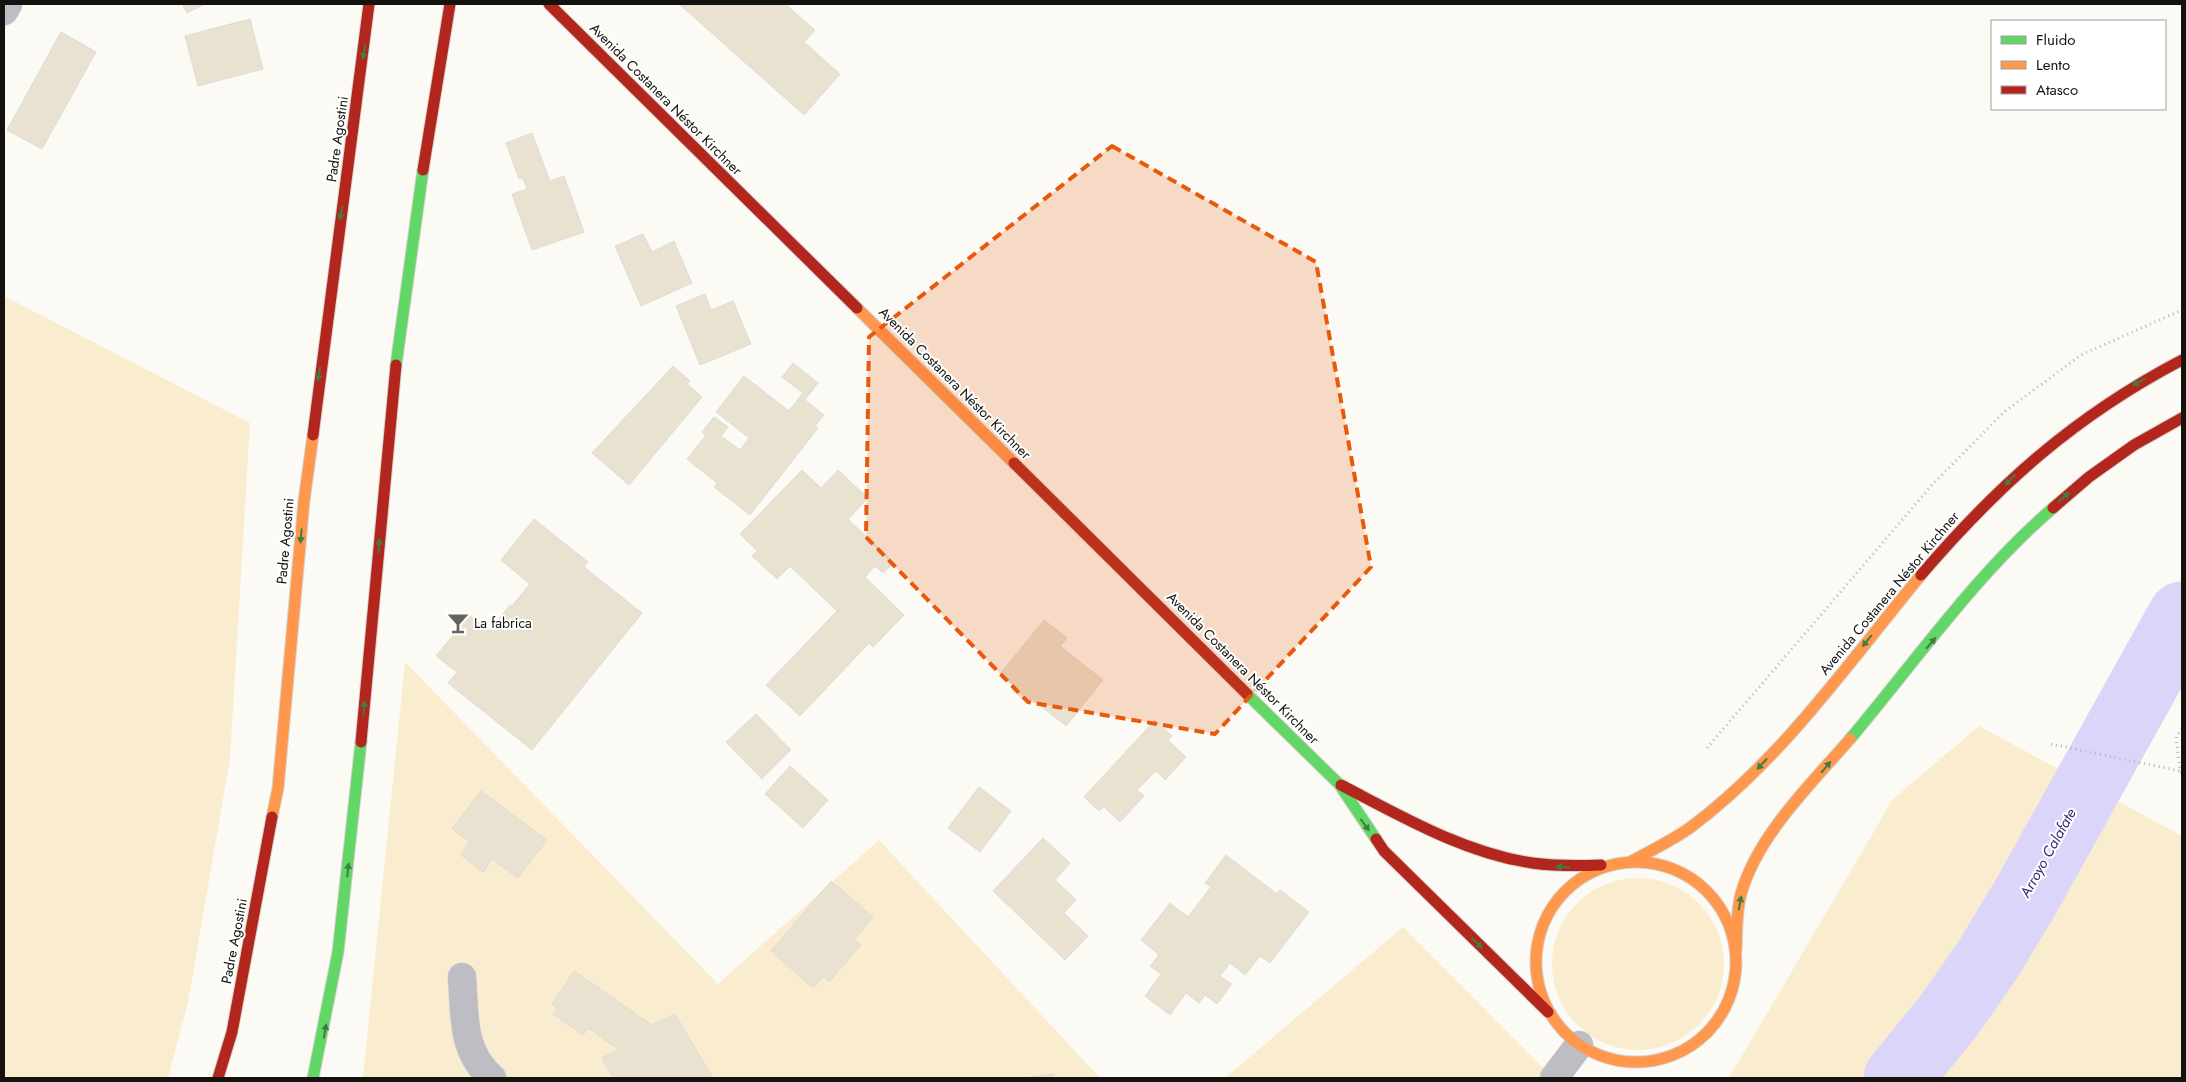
<svg xmlns="http://www.w3.org/2000/svg" width="2186" height="1082" viewBox="0 0 2186 1082" font-family="Jost,sans-serif">
  <style>
    .green { fill: #faedcf }
    .lines { fill: none; stroke-linecap: round; stroke-linejoin: round }
    .river { stroke: #dbd5fa; stroke-width: 69 }
    .building { fill: #e9e2d1; stroke: #dedcd7 }
    .street-casing { stroke: #d6d4d0; stroke-width: 29 }
    .fast-casing { stroke: #d6d4d0; stroke-width: 13 }
    .slow-casing { stroke: #d6d4d0; stroke-width: 13 }
    .jam-casing { stroke: #d6d4d0; stroke-width: 13 }
    .path { stroke: #b6b5b8; stroke-width: 3; stroke-dasharray: 1 4; stroke-linecap: butt }
    .street { stroke: #bebdc4; stroke-width: 28 }
    .fast { stroke: #63d668; stroke-width: 11 }
    .slow { stroke: #ff974d; stroke-width: 11 }
    .jam { stroke: #b3261e; stroke-width: 11 }
    .oneway { fill: #3f7e40 }
    .marked { fill: #e8590c; fill-opacity: 0.2; stroke: #e8590c; stroke-width: 4; stroke-dasharray: 10 6; stroke-linejoin: round }
    .labels { text-anchor: middle; stroke-width: 4; stroke-linejoin: round; paint-order: stroke }
    .street-label { font-size: 14px; fill: #13120e; stroke: #fff }
    .poi-label { font-size: 14px; fill: #13120e; stroke: #fff; text-anchor: start }
    .water-label { font-size: 15px; font-style: italic; fill: #3f2977; stroke: #fff }
  </style>
  <rect width="100%" height="100%" fill="#fcfaf4"/>
  <path class="green" d="M4,296L250,423L230,759L188,1002L168,1078H4Z
    M405,662L718,984L879,840L1100,1078H363Z
    M1979,726L2182,836V1078H1729L1893,799Z
    M1552 964a86 86 0 1 1 172 0a86 86 0 1 1-172 0Z
    M1403,927L1553,1078H1225Z"/>
  <g class="lines">
    <path class="river" d="M1898,1078L1947,1018L1987,961L2024,900L2182,616"/>
  </g>
  <path class="building" d="M182,4H205L187,13Z
    M679,4H785L815,30L804,42L840,74L804,115Z
    M250,19L263,69L198,86L185,36Z
    M61,32L96,52L42,149L7,130Z
    M532,133L550,181L564,176L584,232L532,250L512,194L527,189L523,178L519,179L506,143Z
    M643,234L652,252L674,241L692,283L641,306L615,246Z
    M705,294L711,310L733,301L751,344L700,365L676,306Z
    M793,363L818,383L805,400L824,415L815,426L818,428L750,515L714,487L717,483L687,459L706,435L702,432L714,417L728,427L721,436L740,450L749,438L716,412L744,376L789,411L803,393L782,377Z
    M673,366L690,381L687,384L702,397L629,485L592,453Z
    M802,470L821,488L838,470L868,498L848,519L894,563L883,573L875,566L865,577L904,615L873,647L869,643L800,716L766,685L837,611L790,566L777,579L752,556L757,551L740,534Z
    M534,519L588,562L584,567L642,613L532,750L448,683L457,672L436,656L469,615L489,631L510,605L512,606L530,584L501,560Z
    M1044,620L1067,638L1060,646L1103,680L1066,726L1032,699L1029,704L1012,690L1015,686L1000,674Z
    M756,714L791,750L762,779L726,742Z
    M1155,720L1172,736L1168,740L1186,757L1165,780L1156,771L1137,790L1144,796L1120,822L1104,807L1099,811L1084,797Z
    M790,766L828,800L803,828L765,794Z
    M979,787L1011,811L980,852L948,828Z
    M481,791L547,840L518,878L492,859L483,872L461,855L470,842L452,829Z
    M1043,838L1070,863L1055,880L1076,900L1064,913L1088,936L1065,960L993,891Z
    M1226,855L1277,894L1280,890L1309,912L1270,963L1260,956L1245,975L1230,963L1220,976L1232,984L1217,1004L1205,995L1199,1003L1186,993L1170,1015L1145,996L1161,974L1150,966L1159,955L1141,940L1170,903L1188,917L1211,887L1205,883Z
    M831,881L873,917L854,940L861,945L829,982L823,976L813,988L771,951Z
    M574,971L652,1025L675,1014L712,1076L708,1078H613L602,1058L618,1049L588,1028L583,1035L553,1014L557,1008L552,1004Z
    M1054,1074V1078H1023Z"/>
  <g class="lines">
    <g class="street-casing">
      <path id="street" d="M4,11L8,4
        M462,977C465,1016 461,1051 492,1078
        M1554,1078L1579,1045"/>
    </g>
    <g class="fast-casing">
      <path id="fast" d="M396,365L423,170
        M1247,694L1339,784L1376,839
        M1850,739C1915,662 1976,574 2053,508
        M313,1078L338,952L361,742"/>
    </g>
    <g class="slow-casing">
      <path id="slow" d="M857,308L1014,463
        M272,817L278,788L304,501L313,435
        M1632,861C1652,850 1673,840 1691,827C1782,759 1849,662 1921,575
        M1536 962a100 100 0 1 1 200 0a100 100 0 1 1-200 0Z
        M1736,951C1737,932 1736,912 1741,894C1757,836 1811,784 1850,739"/>
    </g>
    <g class="jam-casing">
      <path id="jam" d="M549,4L857,308
        M423,170L450,4
        M313,435L369,4
        M1014,463L1247,694
        M2053,508L2089,477L2134,445L2182,418
        M1921,575C1999,484 2075,416 2182,360
        M361,742L396,365
        M1341,785C1401,816 1464,853 1532,863C1555,866 1578,866 1601,865
        M1376,839L1384,851L1548,1012
        M218,1078L232,1032L272,817"/>
    </g>
    <path class="path" d="M2182,729L2176,737L2180,771L2182,773
      M2051,744L2180,771
      M1707,748L1932,485L2004,412L2081,355L2182,310"/>
    <use href="#street" class="street"/>
    <use href="#fast" class="fast"/>
    <use href="#slow" class="slow"/>
    <use href="#jam" class="jam"/>
  </g>
  <defs><path id="oneway-solid" d="M-6-.8H1V-3.2L6.5 0L1 3.2V.8H-6Z" transform="scale(1.25)"/></defs>
  <g class="oneway">
    <use href="#oneway-solid" transform="translate(364 52) rotate(98)"/>
    <use href="#oneway-solid" transform="translate(341 213) rotate(98)"/>
    <use href="#oneway-solid" transform="translate(319 374) rotate(98)"/>
    <use href="#oneway-solid" transform="translate(2139 382) rotate(150)"/>
    <use href="#oneway-solid" transform="translate(2010 480) rotate(136)"/>
    <use href="#oneway-solid" transform="translate(2064 497) rotate(-41)"/>
    <use href="#oneway-solid" transform="translate(301 536) rotate(95)"/>
    <use href="#oneway-solid" transform="translate(379 546) rotate(-85)"/>
    <use href="#oneway-solid" transform="translate(1867 641) rotate(129)"/>
    <use href="#oneway-solid" transform="translate(1931 643) rotate(-50)"/>
    <use href="#oneway-solid" transform="translate(364 708) rotate(-85)"/>
    <use href="#oneway-solid" transform="translate(1762 764) rotate(133)"/>
    <use href="#oneway-solid" transform="translate(1826 767) rotate(-50)"/>
    <use href="#oneway-solid" transform="translate(1365 825) rotate(54)"/>
    <use href="#oneway-solid" transform="translate(1563 867) rotate(-177)"/>
    <use href="#oneway-solid" transform="translate(348 870) rotate(-84)"/>
    <use href="#oneway-solid" transform="translate(1740 903) rotate(-80)"/>
    <use href="#oneway-solid" transform="translate(1477 943) rotate(44)"/>
    <use href="#oneway-solid" transform="translate(325 1031) rotate(-80)"/>
  </g>
  <path class="marked" d="M1112,146L1316,262L1371,567L1215,734L1028,702L866,537L869,337Z"/>
  <defs>
    <g id="bar-bare" transform="scale(1.725)"><path d="M-6-5H6L.8 .8V4.5H3.5V6h-7V4.5H-.8V.8Z" fill="#65635e" stroke="#fff" stroke-width="2.5" paint-order="stroke"/></g>
  </defs>
  <g fill-rule="evenodd">
    <use href="#bar-bare" x="458" y="623"/>
  </g>
  <g class="labels">
    <g class="street-label">
      <text transform="translate(666 99) rotate(45)" y="5">Avenida Costanera Néstor Kirchner</text>
      <text transform="translate(337 139) rotate(-82)" y="5">Padre Agostini</text>
      <text transform="translate(955 383) rotate(45)" y="5">Avenida Costanera Néstor Kirchner</text>
      <text transform="translate(285 541) rotate(-85)" y="5">Padre Agostini</text>
      <text transform="translate(1889 593) rotate(-50)" y="5">Avenida Costanera Néstor Kirchner</text>
      <text transform="translate(1243 668) rotate(45)" y="5">Avenida Costanera Néstor Kirchner</text>
      <text transform="translate(234 941) rotate(-79)" y="5">Padre Agostini</text>
    </g>
    <g class="poi-label">
      <text x="474" y="628">La fabrica</text>
    </g>
    <g class="water-label">
      <text transform="translate(2048 853) rotate(-61)" y="5">Arroyo Calafate</text>
    </g>
  </g>
  <rect width="2186" height="1082" fill="none" stroke="#13120e" stroke-width="10"/>
  <rect x="1991" y="20" width="175" height="90" fill="#ffffff" stroke="#a1a09f"/>
  <rect x="2001" y="36" width="25" height="8" fill="#63d668" stroke="#a1a09f"/>
  <text x="2036" y="45" font-size="15" fill="#13120e">Fluido</text>
  <rect x="2001" y="61" width="25" height="8" fill="#ff974d" stroke="#a1a09f"/>
  <text x="2036" y="70" font-size="15" fill="#13120e">Lento</text>
  <rect x="2001" y="86" width="25" height="8" fill="#b3261e" stroke="#a1a09f"/>
  <text x="2036" y="95" font-size="15" fill="#13120e">Atasco</text>
</svg>
